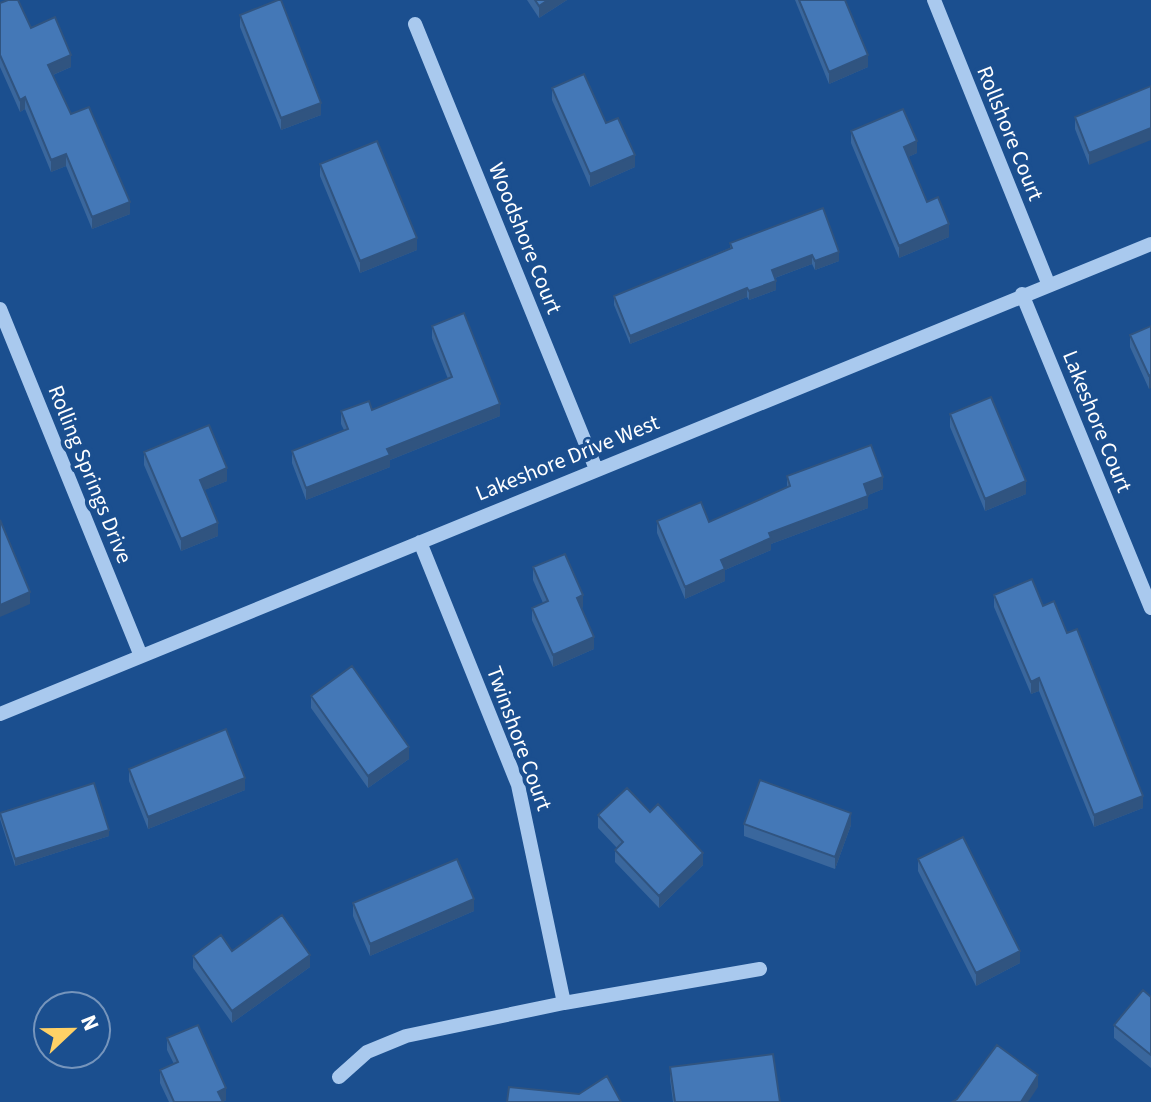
<svg xmlns="http://www.w3.org/2000/svg" width="1151" height="1102" viewBox="0 0 1151 1102" font-family="'Source Sans 3',sans-serif">
  <style>
    .lines { fill: none; stroke-linecap: round; stroke-linejoin: round }
    .minor { stroke: #a9c9ee; stroke-width: 14 }
    .wall { fill: #3a679d }
    .shaded-wall { fill: #305480 }
    .building { fill: #4478b7; stroke: #305480; stroke-width: 2 }
    .labels { text-anchor: middle; stroke-width: 8; stroke-linejoin: round; paint-order: stroke }
    .street-label { font-size: 22px; fill: #fff; stroke: #1b4f8f }
  </style>
  <rect width="100%" height="100%" fill="#1b4f8f"/>
  <g class="lines">
    <path class="minor" d="M934,0L1048,283
      M415,24L596,469
      M1022,294L1151,608
      M0,309L141,656
      M420,542L518,785L564,1003
      M0,714L1151,244
      M339,1077L367,1052L406,1036L564,1003L760,969"/>
  </g>
  <path class="wall" d="M527,0H567L539,18Z
    M795,0H845L868,67L829,84Z
    M0,3L31,28L71,67L53,75L71,114L130,214L92,229L66,166L51,172L25,109L20,112L0,67Z
    M240,15L321,115L281,130L240,27Z
    M1151,86L1089,165L1075,129V117Z
    M552,88L606,123L635,167L590,187L552,100Z
    M851,131L917,153L908,157L927,202L949,237L899,258L851,143Z
    M320,164L417,250L360,273L320,176Z
    M730,243L839,261L815,270L812,264L775,278L776,290L749,300L747,297L630,344L614,305V296L730,248Z
    M432,326L500,416L390,460V467L306,500L292,463V451L344,430L341,424V411L372,410L448,379L432,338Z
    M1151,326L1149,389L1130,347V335Z
    M950,414L1026,494L985,511L950,427Z
    M144,452L227,481L204,490L218,536L181,551L144,465Z
    M787,476L883,489L868,495V508L771,544V550L725,570V581L685,599L657,533V521L709,522L787,488Z
    M533,567L583,607L581,608L594,649L553,667L532,620V608L543,603L533,580Z
    M994,595L1043,606L1143,808L1094,827L1039,691L1031,694L994,607Z
    M311,696L409,759L368,788L311,708Z
    M129,769L245,790L148,829L129,781Z
    M650,812L703,865L659,908L615,862V850L617,848L598,828V815Z
    M0,813L109,836L15,866L0,819Z
    M744,824L851,825L835,869L744,836Z
    M918,859L1020,963L976,986L918,871Z
    M353,903L474,911L370,956L353,916Z
    M232,951L310,967L232,1023L193,968V956Z
    M1151,997V1068L1114,1038V1025Z
    M167,1038L226,1100L223,1102H169L160,1083V1070L174,1064L167,1050Z
    M670,1067L780,1102H673L670,1079Z"/>
  <path class="shaded-wall" d="M548,0H567L539,18V6Z
    M71,55V67L48,77V65Z
    M868,55V67L829,84V72Z
    M25,97V109L20,112V100Z
    M321,103V115L281,130V118Z
    M1151,128V140L1089,165V153Z
    M917,141V153L904,159V147Z
    M66,154V166L51,172V160Z
    M635,155V167L590,187V174Z
    M130,202V214L92,229V217Z
    M949,224V237L899,258V246Z
    M417,238V250L360,273V261Z
    M839,252V261L815,270V261Z
    M812,255V264L772,279V270Z
    M776,281V290L749,300V291Z
    M747,288V297L630,344V336Z
    M1151,375V388L1149,389V376Z
    M500,404V416L390,460V467L306,500V488L387,449Z
    M227,468V481L200,492V480Z
    M883,477V489L864,497V484Z
    M1026,481V494L985,511V499Z
    M868,496V508L771,544V550L725,570V581L685,599V587L721,560L769,533Z
    M218,523V536L181,551V539Z
    M30,592V604L0,617V605Z
    M583,595V607L577,610V598Z
    M594,637V649L553,667V655Z
    M1039,678V691L1031,694V682Z
    M409,747V759L368,788V776Z
    M245,778V790L148,829V817Z
    M1143,796V808L1094,827V815Z
    M851,813V825L835,869V857Z
    M109,830V836L15,866V859Z
    M703,853V865L659,908V896Z
    M474,899V911L370,956V944Z
    M1020,951V963L976,986V973Z
    M310,955V967L232,1023V1011Z
    M1038,1075V1087L1028,1102H1021Z
    M226,1088V1100L223,1102L218,1092Z"/>
  <path class="building" d="M8,0H18L31,28L55,17L71,55L48,65L71,114L89,107L130,202L92,217L66,154L51,160L25,97L20,100L0,55V3Z
    M278,0H281L321,103L281,118L240,15Z
    M535,0H548L539,6Z
    M799,0H845L868,55L829,72Z
    M584,74L606,123L618,118L635,155L590,174L552,88Z
    M1151,86V128L1089,153L1075,117Z
    M903,109L917,141L904,147L927,202L938,197L949,224L899,246L851,131Z
    M377,141L417,238L360,261L320,164Z
    M823,208L839,252L815,261L812,255L772,270L776,281L749,291L747,288L630,336L614,296L732,248L730,243Z
    M464,313L500,404L387,449L390,455L306,488L292,451L348,429L341,411L369,401L372,410L452,377L432,326Z
    M1151,326V375L1149,376L1130,335Z
    M991,397L1026,481L985,499L950,414Z
    M209,425L227,468L200,480L218,523L181,539L144,452Z
    M871,445L883,477L864,484L868,496L769,533L771,538L721,560L725,569L685,587L657,521L701,502L709,522L790,486L787,476Z
    M0,520L30,592L0,605Z
    M565,554L583,595L577,598L594,637L553,655L532,608L548,601L533,567Z
    M1032,579L1043,606L1054,601L1067,633L1077,629L1143,796L1094,815L1039,678L1031,682L994,595Z
    M352,666L409,747L368,776L311,696Z
    M226,729L245,778L148,817L129,769Z
    M760,780L851,813L835,857L744,824Z
    M94,783L109,830L15,859L0,813Z
    M627,788L650,812L658,804L703,853L659,896L615,850L623,842L598,815Z
    M963,837L1020,951L976,973L918,859Z
    M457,859L474,899L370,944L353,903Z
    M282,915L310,955L232,1011L193,956L221,935L232,951Z
    M1143,990L1151,997V1055L1114,1025Z
    M198,1025L226,1088L218,1092L223,1102H174L160,1070L178,1062L167,1038Z
    M997,1045L1038,1075L1021,1102H952L957,1099Z
    M773,1054L780,1102H675L670,1067Z
    M607,1076L621,1102H507L509,1087L579,1094Z"/>
  <g class="labels">
    <g class="street-label">
      <text transform="translate(1011 133) rotate(68)" y="8">Rollshore Court</text>
      <text transform="translate(526 238) rotate(68)" y="8">Woodshore Court</text>
      <text transform="translate(1098 421) rotate(68)" y="8">Lakeshore Court</text>
      <text transform="translate(567 457) rotate(-22)" y="8">Lakeshore Drive West</text>
      <text transform="translate(91 474) rotate(68)" y="8">Rolling Springs Drive</text>
      <text transform="translate(520 738) rotate(70)" y="8">Twinshore Court</text>
    </g>
  </g>
  <g transform="translate(72 1030) rotate(68)"><circle r="38" fill="#1b4f8f" stroke="#7695bc" stroke-width="2"/>
  <path d="M0-6L14 30L0 20L-14 30Z" fill="#ffd166"/>
  <text y="-12" font-size="22" font-weight="bold" text-anchor="middle" fill="#ffffff">N</text>
  </g>
</svg>
